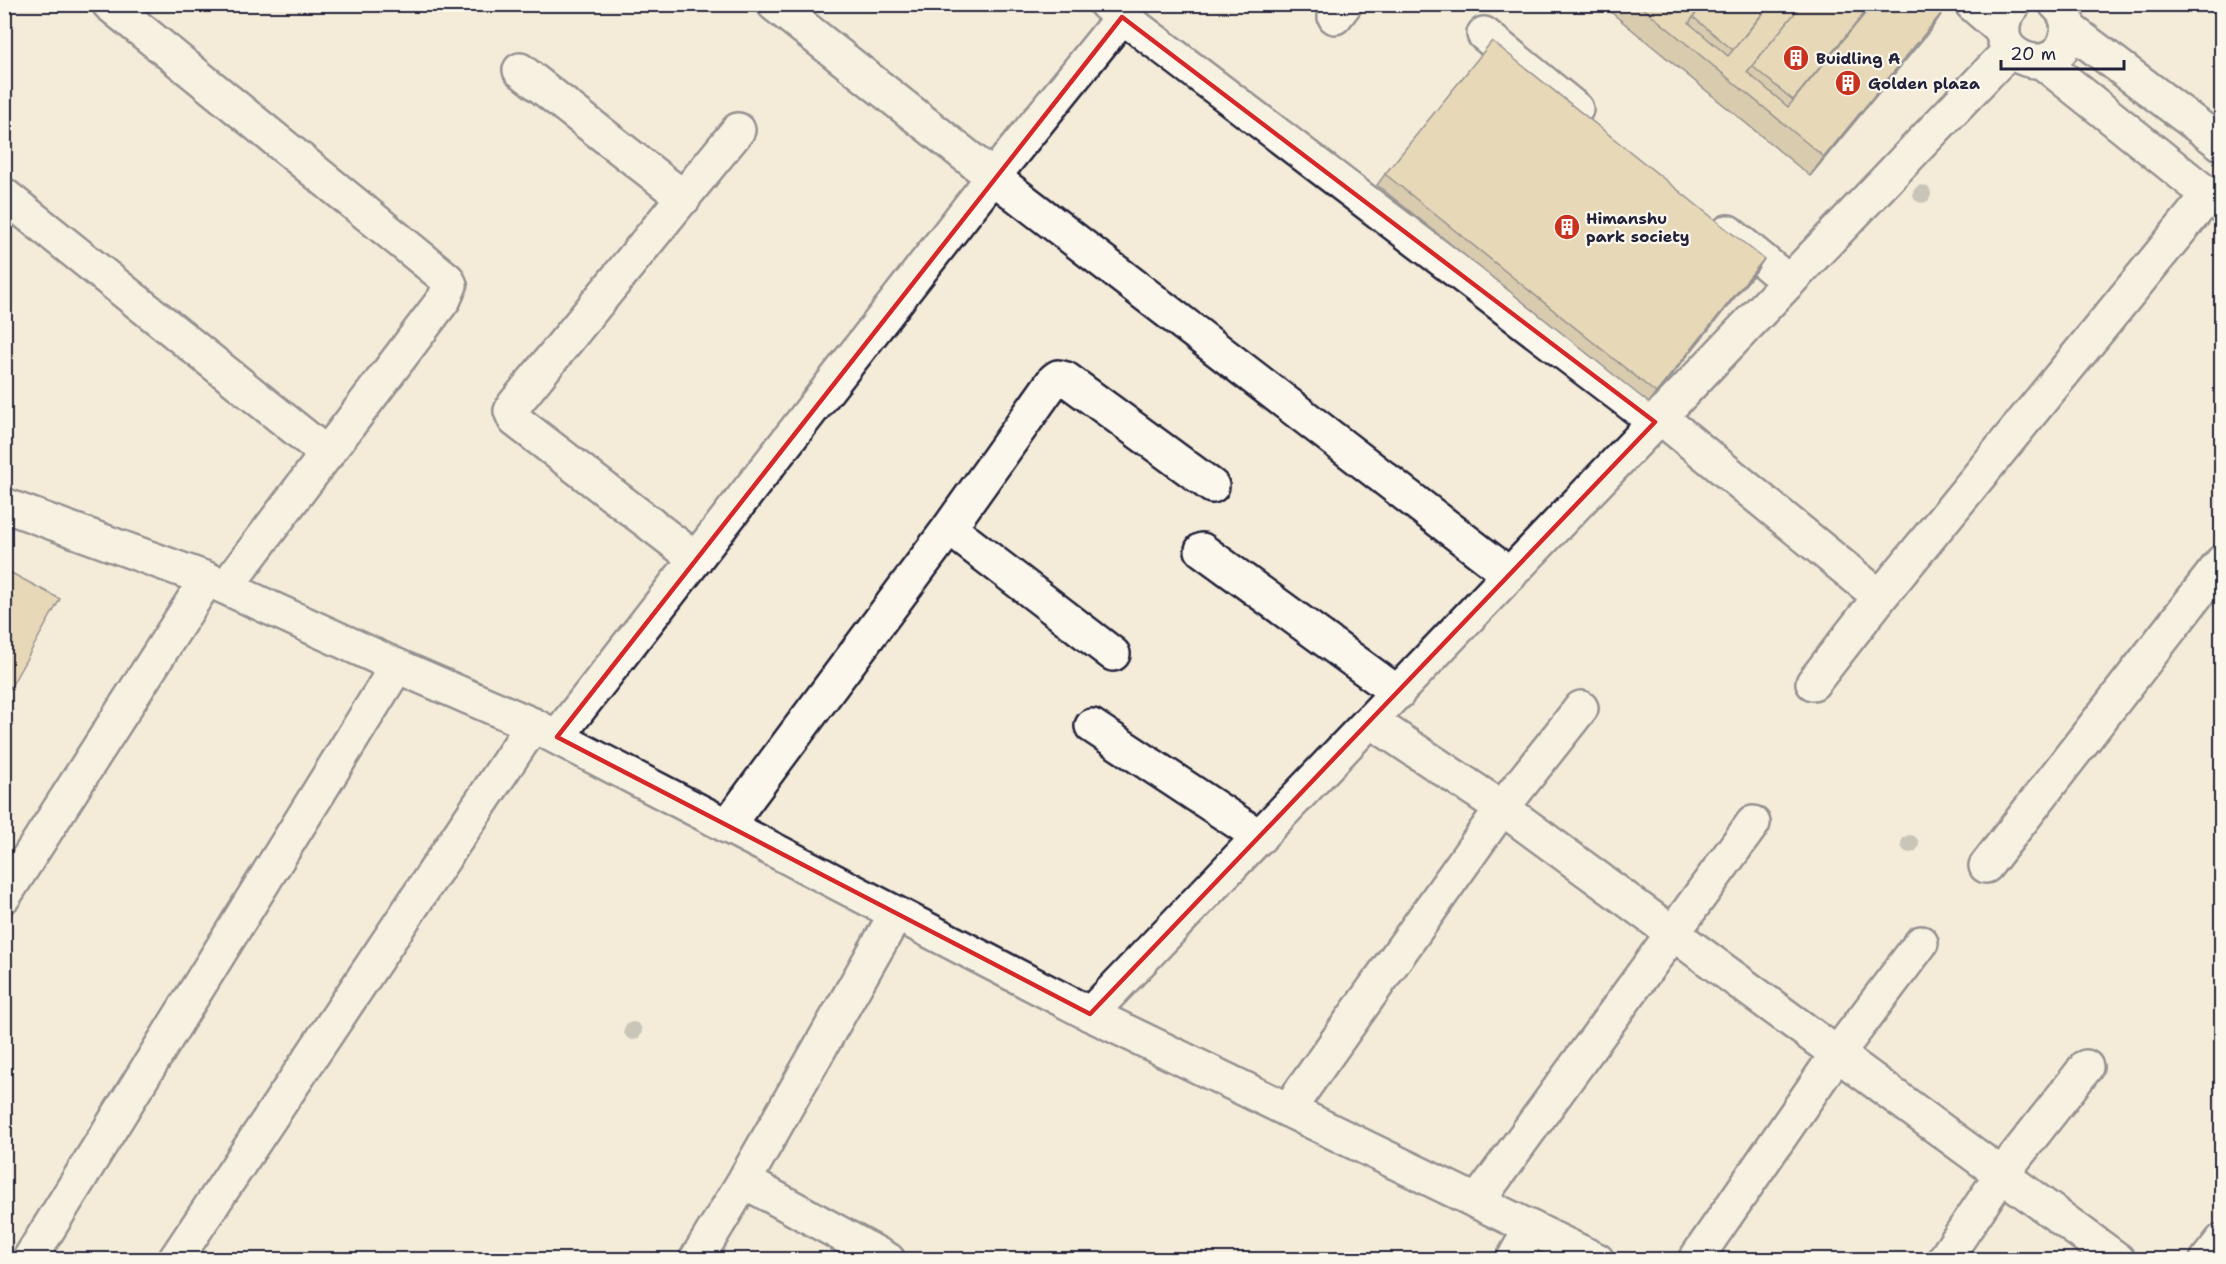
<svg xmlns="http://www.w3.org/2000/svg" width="2226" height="1264" viewBox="0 0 2226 1264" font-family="'Shantell Sans',sans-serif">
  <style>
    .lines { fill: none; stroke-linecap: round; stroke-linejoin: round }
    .street-casing { stroke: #22223b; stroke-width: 38 }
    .secondary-casing { stroke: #22223b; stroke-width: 38 }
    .street { stroke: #fbf7ec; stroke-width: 33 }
    .secondary { stroke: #fbf7ec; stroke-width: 33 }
    .tree { fill: #949893 }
    .wall { fill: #b9a37a; stroke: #22223b; stroke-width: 1.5 }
    .shaded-wall { fill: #968563; stroke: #22223b; stroke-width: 1.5 }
    .building { fill: #d7be8e; stroke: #22223b; stroke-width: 1.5 }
    .marked { fill: none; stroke: #d62828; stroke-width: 4.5; stroke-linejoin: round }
    .labels { text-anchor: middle; stroke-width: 4.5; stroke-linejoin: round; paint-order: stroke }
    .poi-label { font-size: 16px; font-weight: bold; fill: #22223b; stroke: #fbf7ec; text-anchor: start }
  </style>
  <rect width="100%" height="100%" fill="#f4ecd9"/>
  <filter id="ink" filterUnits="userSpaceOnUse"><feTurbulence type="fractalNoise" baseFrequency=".0167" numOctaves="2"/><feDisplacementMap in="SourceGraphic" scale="12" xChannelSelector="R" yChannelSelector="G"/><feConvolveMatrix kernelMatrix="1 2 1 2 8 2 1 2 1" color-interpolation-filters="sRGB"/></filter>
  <g filter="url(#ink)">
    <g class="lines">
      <g class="street-casing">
        <path id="street" d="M109,4L447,279L450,285L444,299L226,587
          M774,4L993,177L1510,575
          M1106,4L1655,422
          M1335,17L1345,4
          M1484,34L1576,109
          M520,70L684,198
          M4,195L327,454
          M1728,232L1789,282
          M1660,417L1880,597
          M949,528L1113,654
          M1202,550L1398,693
          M696,559L515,420L511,411L514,405L738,130
          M1813,683L1880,597L2208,196
          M1371,721L1502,808L2118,1260
          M1092,726L1260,837
          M557,737L993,177L1122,17
          M727,826L949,528L1054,380L1058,377L1066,379L1212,486
          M1986,866L2222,562
          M4,896L207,579
          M1090,1014L2010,50
          M1288,1110L1502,808L1581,708
          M744,1181L888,1260
          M1477,1202L1753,823
          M29,1260L397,666
          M175,1260L533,725
          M696,1260L744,1181L896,914
          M1513,1260L1531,1228
          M1695,1260L1837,1054L1921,943
          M1944,1260L2002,1174L2086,1067
          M2207,1260L2222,1241"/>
      </g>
      <g class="secondary-casing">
        <path id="secondary" d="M1972,4L2003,31
          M2014,4C1972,53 2059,88 2067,33C2069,22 2065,12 2056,4
          M2068,28L2222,144
          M2041,61L2222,206
          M4,505L207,579L397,666L533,725L1090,1014L1597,1260"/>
      </g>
      <use href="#street" class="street"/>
      <use href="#secondary" class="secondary"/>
    </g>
    <g class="tree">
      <circle cx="1922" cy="194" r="9"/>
      <circle cx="1910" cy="844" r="9"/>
      <circle cx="633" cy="1031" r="9"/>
    </g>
    <path class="wall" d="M1601,4H1941L1932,28L1810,176Z
      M1385,174L1757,270L1649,403L1377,185Z"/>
    <path class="shaded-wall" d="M1945,9L1932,28L1810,176L1824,157Z
      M1764,259L1757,270L1649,403L1656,393Z"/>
    <path class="building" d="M1638,4H1664L1673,13L1680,4H1703L1689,23L1728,56L1771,4H1802L1747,72L1788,107L1873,4H1941L1945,9L1824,157Z
      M1703,4H1770L1733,50L1693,17Z
      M1802,4H1872L1793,100L1752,66Z
      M1492,41L1764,259L1656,393L1385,174Z
      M4,569L60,599L4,699Z"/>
  </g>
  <path d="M0 0H2226V1264H0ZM1122,17L1655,422L1090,1014L557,737Z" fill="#f4ecd9" fill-opacity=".55" fill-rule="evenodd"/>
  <path class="marked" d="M1122,17L1655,422L1090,1014L557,737Z"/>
  <defs>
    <g id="building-disc" transform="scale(1.35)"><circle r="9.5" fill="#c8321e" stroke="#fbf7ec"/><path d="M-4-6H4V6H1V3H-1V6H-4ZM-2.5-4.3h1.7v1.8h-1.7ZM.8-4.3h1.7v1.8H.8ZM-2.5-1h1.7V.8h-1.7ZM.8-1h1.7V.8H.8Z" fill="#fff"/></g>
  </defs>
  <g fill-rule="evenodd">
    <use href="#building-disc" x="1796" y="58"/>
    <use href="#building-disc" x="1848" y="83"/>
    <use href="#building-disc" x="1567" y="227"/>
  </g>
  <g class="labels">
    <g class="poi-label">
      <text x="1816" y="64">Buidling A</text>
      <text x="1868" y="89">Golden plaza</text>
      <text x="1586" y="224">Himanshu<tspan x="1586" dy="18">park society</tspan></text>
    </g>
  </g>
  <rect width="2226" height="1264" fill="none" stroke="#fbf7ec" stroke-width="24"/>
  <rect x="12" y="12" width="2202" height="1240" fill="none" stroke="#22223b" stroke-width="2" filter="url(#ink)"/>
  <path d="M2001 60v9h123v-9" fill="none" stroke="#22223b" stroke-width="3"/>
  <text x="2010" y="60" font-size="18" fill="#22223b" stroke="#fbf7ec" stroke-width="4.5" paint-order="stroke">20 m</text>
</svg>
